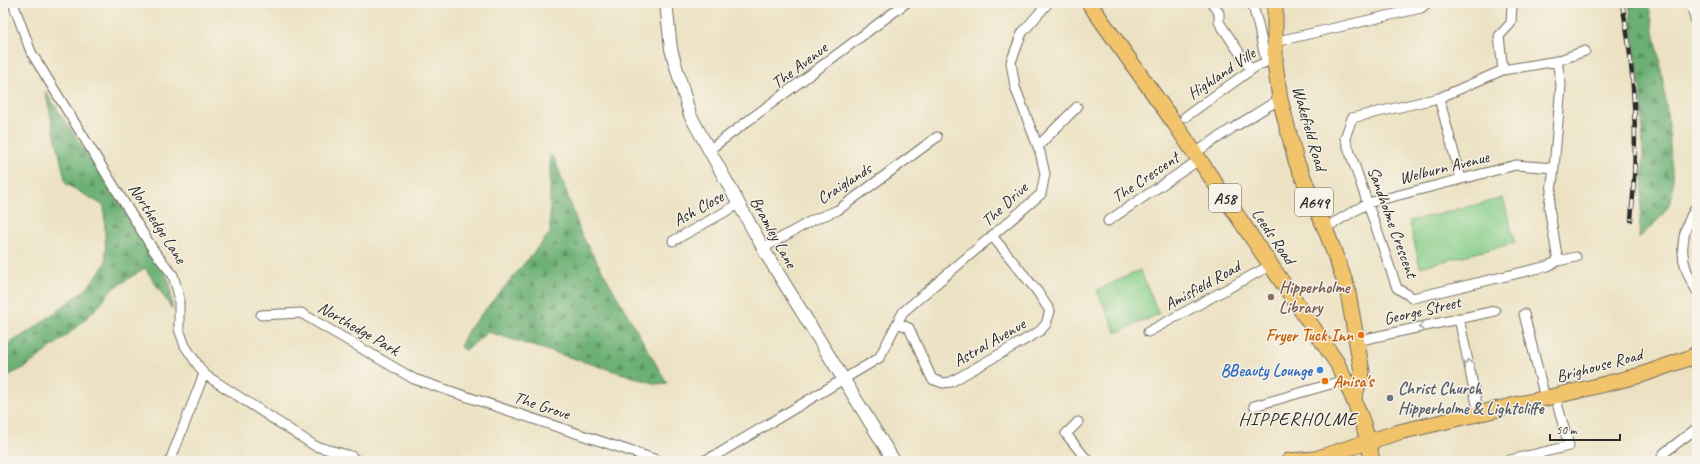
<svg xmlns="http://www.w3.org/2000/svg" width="1700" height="464" viewBox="0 0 1700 464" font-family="Caveat,sans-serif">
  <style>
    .grass { fill: #86cd88; stroke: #587c5a }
    .forest { fill: url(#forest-firs); stroke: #4c6e50 }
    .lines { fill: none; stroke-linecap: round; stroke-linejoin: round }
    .minor-casing { stroke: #6f6b60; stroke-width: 11 }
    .tertiary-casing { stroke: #6f6b60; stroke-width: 14 }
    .primary-casing { stroke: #6f6b60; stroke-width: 17 }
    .trunk-casing { stroke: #6f6b60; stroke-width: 17 }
    .minor { stroke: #fff; stroke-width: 9 }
    .tertiary { stroke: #fff; stroke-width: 12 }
    .primary { stroke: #f1c36a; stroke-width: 15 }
    .trunk { stroke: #f1c36a; stroke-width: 15 }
    .rail-casing { stroke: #2b2b2b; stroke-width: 4.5 }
    .rail { stroke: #f7f3e8; stroke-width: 3; stroke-dasharray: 9; stroke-linecap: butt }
    .oneway { stroke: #a0a0a0 }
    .education-dot { fill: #8d6e63; stroke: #f7f3e8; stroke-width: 1.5 }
    .food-dot { fill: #e8710a; stroke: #f7f3e8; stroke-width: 1.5 }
    .shop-dot { fill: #3f7fe0; stroke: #f7f3e8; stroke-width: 1.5 }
    .worship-dot { fill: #6b7280; stroke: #f7f3e8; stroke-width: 1.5 }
    .labels { text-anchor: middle; stroke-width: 3; stroke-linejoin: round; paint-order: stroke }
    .shield { fill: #f7f3e8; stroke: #686764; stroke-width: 1 }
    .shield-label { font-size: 16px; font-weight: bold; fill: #2b2b2b }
    .street-label { font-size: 17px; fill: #2b2b2b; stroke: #f7f3e8 }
    .education-label { font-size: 17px; font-weight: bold; fill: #785e54; stroke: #f7f3e8; text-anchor: start }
    .food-label { font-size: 17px; font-weight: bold; fill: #c56008; stroke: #f7f3e8; text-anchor: end }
    .shop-label { font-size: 17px; font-weight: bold; fill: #366cbe; stroke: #f7f3e8; text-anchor: end }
    .worship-label { font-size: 17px; font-weight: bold; fill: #5b616d; stroke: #f7f3e8; text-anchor: start }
    .quarter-label { font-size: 19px; letter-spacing: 1px; fill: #2b2b2b; stroke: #f7f3e8 }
  </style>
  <defs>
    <pattern id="forest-firs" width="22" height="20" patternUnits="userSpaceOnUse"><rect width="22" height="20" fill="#6cb074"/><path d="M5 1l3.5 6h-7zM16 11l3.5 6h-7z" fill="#598f5f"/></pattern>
  </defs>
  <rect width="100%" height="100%" fill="#f7f3e8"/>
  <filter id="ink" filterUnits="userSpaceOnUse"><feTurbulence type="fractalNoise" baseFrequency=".025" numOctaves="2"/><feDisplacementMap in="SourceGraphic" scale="8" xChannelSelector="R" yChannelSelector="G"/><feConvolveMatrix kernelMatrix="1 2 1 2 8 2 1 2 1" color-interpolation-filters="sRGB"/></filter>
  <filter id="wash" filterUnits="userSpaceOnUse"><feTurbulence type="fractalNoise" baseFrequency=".012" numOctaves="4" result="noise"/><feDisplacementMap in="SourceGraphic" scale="16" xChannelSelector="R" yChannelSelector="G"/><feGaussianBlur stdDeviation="0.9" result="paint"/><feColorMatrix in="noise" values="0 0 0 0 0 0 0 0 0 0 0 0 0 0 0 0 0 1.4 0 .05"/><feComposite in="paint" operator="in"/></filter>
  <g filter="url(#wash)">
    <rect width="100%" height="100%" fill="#ece2c3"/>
    <path class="grass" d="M1503,198L1515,243L1420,267L1409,221Z
      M1140,270L1159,314L1116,333L1097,290Z"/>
    <path class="forest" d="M1629,3H1648C1660,55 1668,106 1671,159C1672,172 1675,190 1670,202C1664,217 1650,227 1639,238L1643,169L1642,103Z
      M45,91L165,271L171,287L172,309L145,268L111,290L100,305L71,332L26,367L3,378V347L33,329L87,288L106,263L104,206L66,184Z
      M550,155L555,159L581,234L667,383L656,384L488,332L465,351L460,347L468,330L550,233Z"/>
  </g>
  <g filter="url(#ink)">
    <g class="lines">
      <g class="minor-casing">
        <path id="minor" d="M13,3L31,52L154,251L173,275L179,296V329L185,346L204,374L315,446L351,456L357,461
          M1212,3L1219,13V22L1251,70
          M1252,3L1258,24L1266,62
          M1691,3L1697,27
          M1274,42L1421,8L1427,3
          M1557,61L1561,85L1554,168L1549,207L1558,261
          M1503,70L1499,36L1511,23L1512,6
          M1439,98L1461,179
          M1185,117L1255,67L1275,58
          M1236,126L1280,99
          M1038,146L1077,107
          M709,150L906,3
          M1195,153L1231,129
          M1697,205C1679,235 1677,261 1697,291
          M1108,221L1199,160
          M1325,228L1368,203L1516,165L1554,168
          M673,241L739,204
          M763,248L813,220L838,210L937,137
          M1576,257L1558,261L1548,266L1413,298L1397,288L1345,138L1352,118L1439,98L1503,70L1557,61L1585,51
          M1524,314L1545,398
          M261,315L301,313L414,379L660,461
          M1459,318L1479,414
          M898,323L909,328L932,379L943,383L951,382L1040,331L1046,324L1050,311L1037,291L993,237
          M1148,332L1271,265
          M1356,341L1495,311
          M1692,357L1697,368
          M1254,406L1345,380
          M1078,422L1066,434L1088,461
          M170,461L204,374
          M703,461L718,454L879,358L903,312L1041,194L1045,174L1040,152L1015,87L1011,62L1022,33L1048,3
          M1506,461L1569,446L1555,396
          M1660,461L1664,453L1697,428"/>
      </g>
      <g class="tertiary-casing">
        <path id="tertiary" d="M666,3L671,49L690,115L768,257L894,461"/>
      </g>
      <g class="primary-casing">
        <path id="primary" d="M1275,3V63L1280,99L1296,161L1325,228L1347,287L1362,372L1354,398
          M1289,461L1315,459L1399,432L1581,390L1641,375L1692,357L1697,353"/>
      </g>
      <g class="trunk-casing">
        <path id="trunk" d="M1089,3L1175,124L1337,363C1352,395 1367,426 1372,461"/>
      </g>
      <use href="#minor" class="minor"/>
      <use href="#tertiary" class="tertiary"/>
      <use href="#primary" class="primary"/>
      <use href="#trunk" class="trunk"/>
      <g class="rail-casing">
        <path id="rail" d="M1622,3C1636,75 1638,148 1631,220"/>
      </g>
      <use href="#rail" class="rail"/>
    </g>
    <defs><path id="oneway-chevron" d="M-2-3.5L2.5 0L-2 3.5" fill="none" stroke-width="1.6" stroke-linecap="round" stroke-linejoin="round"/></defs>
    <g class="oneway">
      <use href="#oneway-chevron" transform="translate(1421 327) rotate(167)"/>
      <use href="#oneway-chevron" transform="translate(1468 362) rotate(-102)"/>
    </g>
  </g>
  <circle class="education-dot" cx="1271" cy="297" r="4"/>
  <g class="food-dot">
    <circle cx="1361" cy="335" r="4"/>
    <circle cx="1325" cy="381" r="4"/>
  </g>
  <circle class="shop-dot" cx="1320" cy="370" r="4"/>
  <circle class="worship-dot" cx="1390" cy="398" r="4"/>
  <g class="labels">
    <g class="shield">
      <rect x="1209" y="184" width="32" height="28" rx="3"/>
      <rect x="1295" y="188" width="38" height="28" rx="3"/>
    </g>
    <g class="shield-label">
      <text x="1225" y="204">A58</text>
      <text x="1314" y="208">A649</text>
    </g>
    <g class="street-label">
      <text transform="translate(799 65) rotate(-37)" y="6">The Avenue</text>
      <text transform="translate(1221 73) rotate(-34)" y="6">Highland Ville</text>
      <text transform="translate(1310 128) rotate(74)" y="6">Wakefield Road</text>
      <text transform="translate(1444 167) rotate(-14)" y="6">Welburn Avenue</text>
      <text transform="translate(1145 177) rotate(-34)" y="6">The Crescent</text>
      <text transform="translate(844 183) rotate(-33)" y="6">Craiglands</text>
      <text transform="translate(1004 204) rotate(-43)" y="6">The Drive</text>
      <text transform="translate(698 208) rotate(-29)" y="6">Ash Close</text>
      <text transform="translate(1393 222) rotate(70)" y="6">Sandholme Crescent</text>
      <text transform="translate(158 223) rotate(57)" y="6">Northedge Lane</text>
      <text transform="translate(774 232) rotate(61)" y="6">Bramley Lane</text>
      <text transform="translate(1274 236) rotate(56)" y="6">Leeds Road</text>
      <text transform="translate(1202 285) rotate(-29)" y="6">Amisfield Road</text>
      <text transform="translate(1422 310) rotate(-13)" y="6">George Street</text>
      <text transform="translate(359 328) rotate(30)" y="6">Northedge Park</text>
      <text transform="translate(989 342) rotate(-30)" y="6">Astral Avenue</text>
      <text transform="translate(1599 365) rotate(-15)" y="6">Brighouse Road</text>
      <text transform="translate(542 405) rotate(18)" y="6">The Grove</text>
    </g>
    <g class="education-label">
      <text x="1279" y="293">Hipperholme<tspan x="1279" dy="20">Library</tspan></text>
    </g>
    <g class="food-label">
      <text x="1353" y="341">Fryer Tuck Inn</text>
      <text x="1333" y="387" text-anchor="start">Anisa's</text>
    </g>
    <g class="shop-label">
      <text x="1312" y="376">BBeauty Lounge</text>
    </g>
    <g class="worship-label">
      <text x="1398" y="394">Christ Church<tspan x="1398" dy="20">Hipperholme &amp; Lightcliffe</tspan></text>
    </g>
    <g class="quarter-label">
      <text x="1298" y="425">HIPPERHOLME</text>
    </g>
  </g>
  <rect width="1700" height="464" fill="none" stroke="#f7f3e8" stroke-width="16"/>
  <path d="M1550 434v6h70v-6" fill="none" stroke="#2b2b2b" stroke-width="2"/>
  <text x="1556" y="434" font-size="12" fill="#2b2b2b" stroke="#f7f3e8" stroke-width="3" paint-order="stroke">50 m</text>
</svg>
